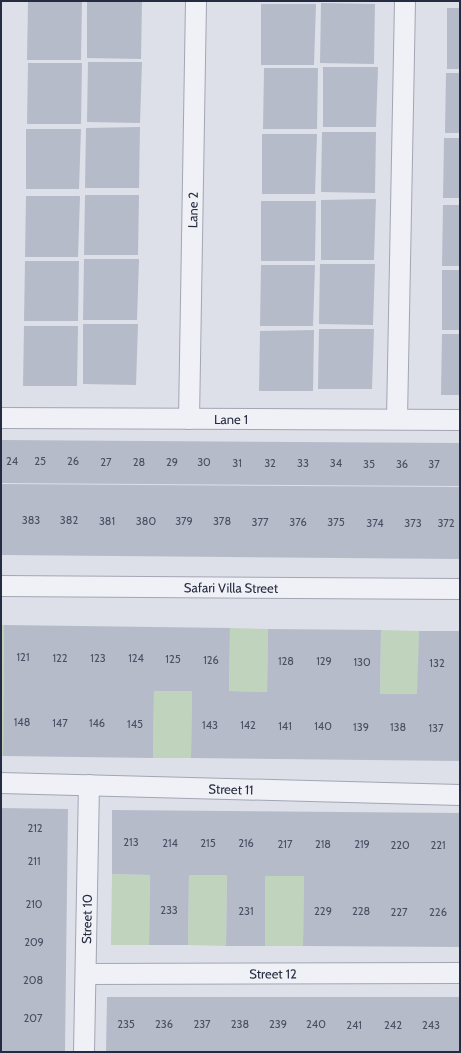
<svg xmlns="http://www.w3.org/2000/svg" width="461" height="1053" viewBox="0 0 461 1053" font-family="Cabin,sans-serif">
  <style>
    .green { fill: #c0d3bd }
    .building { fill: #b6bbc9 }
    .lines { fill: none; stroke-linecap: round; stroke-linejoin: round }
    .minor-casing { stroke: #a2a6b3; stroke-width: 22 }
    .minor { stroke: #f0f1f6; stroke-width: 20 }
    .labels { text-anchor: middle; stroke-width: 3; stroke-linejoin: round; paint-order: stroke }
    .number-label { font-size: 11px; fill: #495063 }
    .street-label { font-size: 13px; fill: #252c41; stroke: #eceff6 }
  </style>
  <rect width="100%" height="100%" fill="#dde0e8"/>
  <path class="green" d="M1,625H4L3,756H1Z
    M230,628L268,629L267,692L229,691Z
    M381,630L419,631L418,694H380Z
    M154,691H192L191,758H153Z
    M112,874L150,875L149,945H111Z
    M189,875H227L226,946L188,945Z
    M265,876H304L303,946H265Z"/>
  <path class="building" d="M28,1H82L81,60H27Z
    M87,1H142L141,59L87,58Z
    M321,3L375,4L374,64L320,63Z
    M261,4H316L314,65H261Z
    M447,8H460V69H447Z
    M88,62H142L140,123L87,122Z
    M28,63H82L81,124H27Z
    M323,67H378L376,127H323Z
    M264,68H318L317,129H263Z
    M446,73H460V133H445Z
    M140,127L139,188H85L86,128Z
    M26,129H81L79,189H26Z
    M322,132H376L375,193L321,192Z
    M262,134H317L315,194H262Z
    M444,138H460V198H443Z
    M85,195H139L138,255H84Z
    M26,196H80L78,257H25Z
    M376,199L374,260H321V200Z
    M261,201H316L315,261H261Z
    M443,205H460V266H442Z
    M84,259H139L137,320H83Z
    M25,261H79L78,321H24Z
    M320,264H375L373,325L319,324Z
    M261,265H315L313,326H260Z
    M442,270H460V330H442Z
    M83,324H138L136,385L83,384Z
    M24,326H78L77,386H23Z
    M319,329H374L372,389H318Z
    M314,330L313,391H259L260,331Z
    M442,334H460V395H441Z
    M1,440L460,443V486L1,483Z
    M1,484L460,487V559L1,555Z
    M4,625L230,628L229,691L267,692L268,629L381,630L380,694H417L419,631H460V761L191,758L192,691H154L153,758L3,756Z
    M1,808L68,809L65,1052H1Z
    M112,810L460,813V947L303,946L304,876H265V946H226L227,875H189L188,945H149L150,875L112,874Z
    M107,997H460V1052H106Z"/>
  <g class="lines">
    <g class="minor-casing">
      <g id="minor">
        <path id="s1" d="M1,418L460,420"/>
        <path id="s2" d="M189,419L196,1"/>
        <path d="M397,419L405,1"/>
        <path id="s3" d="M1,586L460,589"/>
        <path id="s4" d="M1,783L460,795"/>
        <path id="s5" d="M86,974L460,973"/>
        <path id="s6" d="M84,1052L89,785"/>
      </g>
    </g>
    <use href="#minor" class="minor"/>
  </g>
  <g class="labels">
    <g class="number-label">
      <text x="12" y="465">24</text>
      <text x="40" y="465">25</text>
      <text x="73" y="465">26</text>
      <text x="106" y="466">27</text>
      <text x="139" y="466">28</text>
      <text x="172" y="466">29</text>
      <text x="204" y="466">30</text>
      <text x="237" y="467">31</text>
      <text x="270" y="467">32</text>
      <text x="303" y="467">33</text>
      <text x="336" y="467">34</text>
      <text x="369" y="468">35</text>
      <text x="402" y="468">36</text>
      <text x="434" y="468">37</text>
      <text x="31" y="524">383</text>
      <text x="69" y="524">382</text>
      <text x="107" y="525">381</text>
      <text x="146" y="525">380</text>
      <text x="184" y="525">379</text>
      <text x="222" y="525">378</text>
      <text x="260" y="526">377</text>
      <text x="298" y="526">376</text>
      <text x="336" y="526">375</text>
      <text x="375" y="527">374</text>
      <text x="413" y="527">373</text>
      <text x="446" y="527">372</text>
      <text x="23" y="661">121</text>
      <text x="60" y="662">122</text>
      <text x="98" y="662">123</text>
      <text x="136" y="662">124</text>
      <text x="173" y="663">125</text>
      <text x="211" y="664">126</text>
      <text x="286" y="665">128</text>
      <text x="324" y="665">129</text>
      <text x="362" y="666">130</text>
      <text x="437" y="667">132</text>
      <text x="22" y="726">148</text>
      <text x="60" y="727">147</text>
      <text x="97" y="727">146</text>
      <text x="135" y="728">145</text>
      <text x="210" y="729">143</text>
      <text x="248" y="729">142</text>
      <text x="285" y="730">141</text>
      <text x="323" y="730">140</text>
      <text x="361" y="731">139</text>
      <text x="398" y="731">138</text>
      <text x="436" y="732">137</text>
      <text x="35" y="832">212</text>
      <text x="131" y="846">213</text>
      <text x="170" y="847">214</text>
      <text x="208" y="847">215</text>
      <text x="246" y="847">216</text>
      <text x="285" y="848">217</text>
      <text x="323" y="848">218</text>
      <text x="362" y="848">219</text>
      <text x="400" y="849">220</text>
      <text x="438" y="849">221</text>
      <text x="34" y="865">211</text>
      <text x="34" y="908">210</text>
      <text x="169" y="914">233</text>
      <text x="246" y="915">231</text>
      <text x="323" y="915">229</text>
      <text x="361" y="915">228</text>
      <text x="399" y="916">227</text>
      <text x="438" y="916">226</text>
      <text x="34" y="946">209</text>
      <text x="33" y="984">208</text>
      <text x="33" y="1022">207</text>
      <text x="126" y="1028">235</text>
      <text x="164" y="1028">236</text>
      <text x="202" y="1028">237</text>
      <text x="240" y="1028">238</text>
      <text x="278" y="1028">239</text>
      <text x="316" y="1028">240</text>
      <text x="354" y="1029">241</text>
      <text x="393" y="1029">242</text>
      <text x="431" y="1029">243</text>
    </g>
    <g class="street-label">
      <text dy="5" stroke="none"><textPath href="#s2" startOffset="209">Lane 2</textPath></text>
      <text dy="5" stroke="none"><textPath href="#s1" startOffset="230">Lane 1</textPath></text>
      <text dy="5" stroke="none"><textPath href="#s3" startOffset="230">Safari Villa Street</textPath></text>
      <text dy="5" stroke="none"><textPath href="#s4" startOffset="230">Street 11</textPath></text>
      <text dy="5" stroke="none"><textPath href="#s6" startOffset="133">Street 10</textPath></text>
      <text dy="5" stroke="none"><textPath href="#s5" startOffset="187">Street 12</textPath></text>
    </g>
  </g>
  <rect width="461" height="1053" fill="none" stroke="#252c41" stroke-width="4"/>
</svg>
